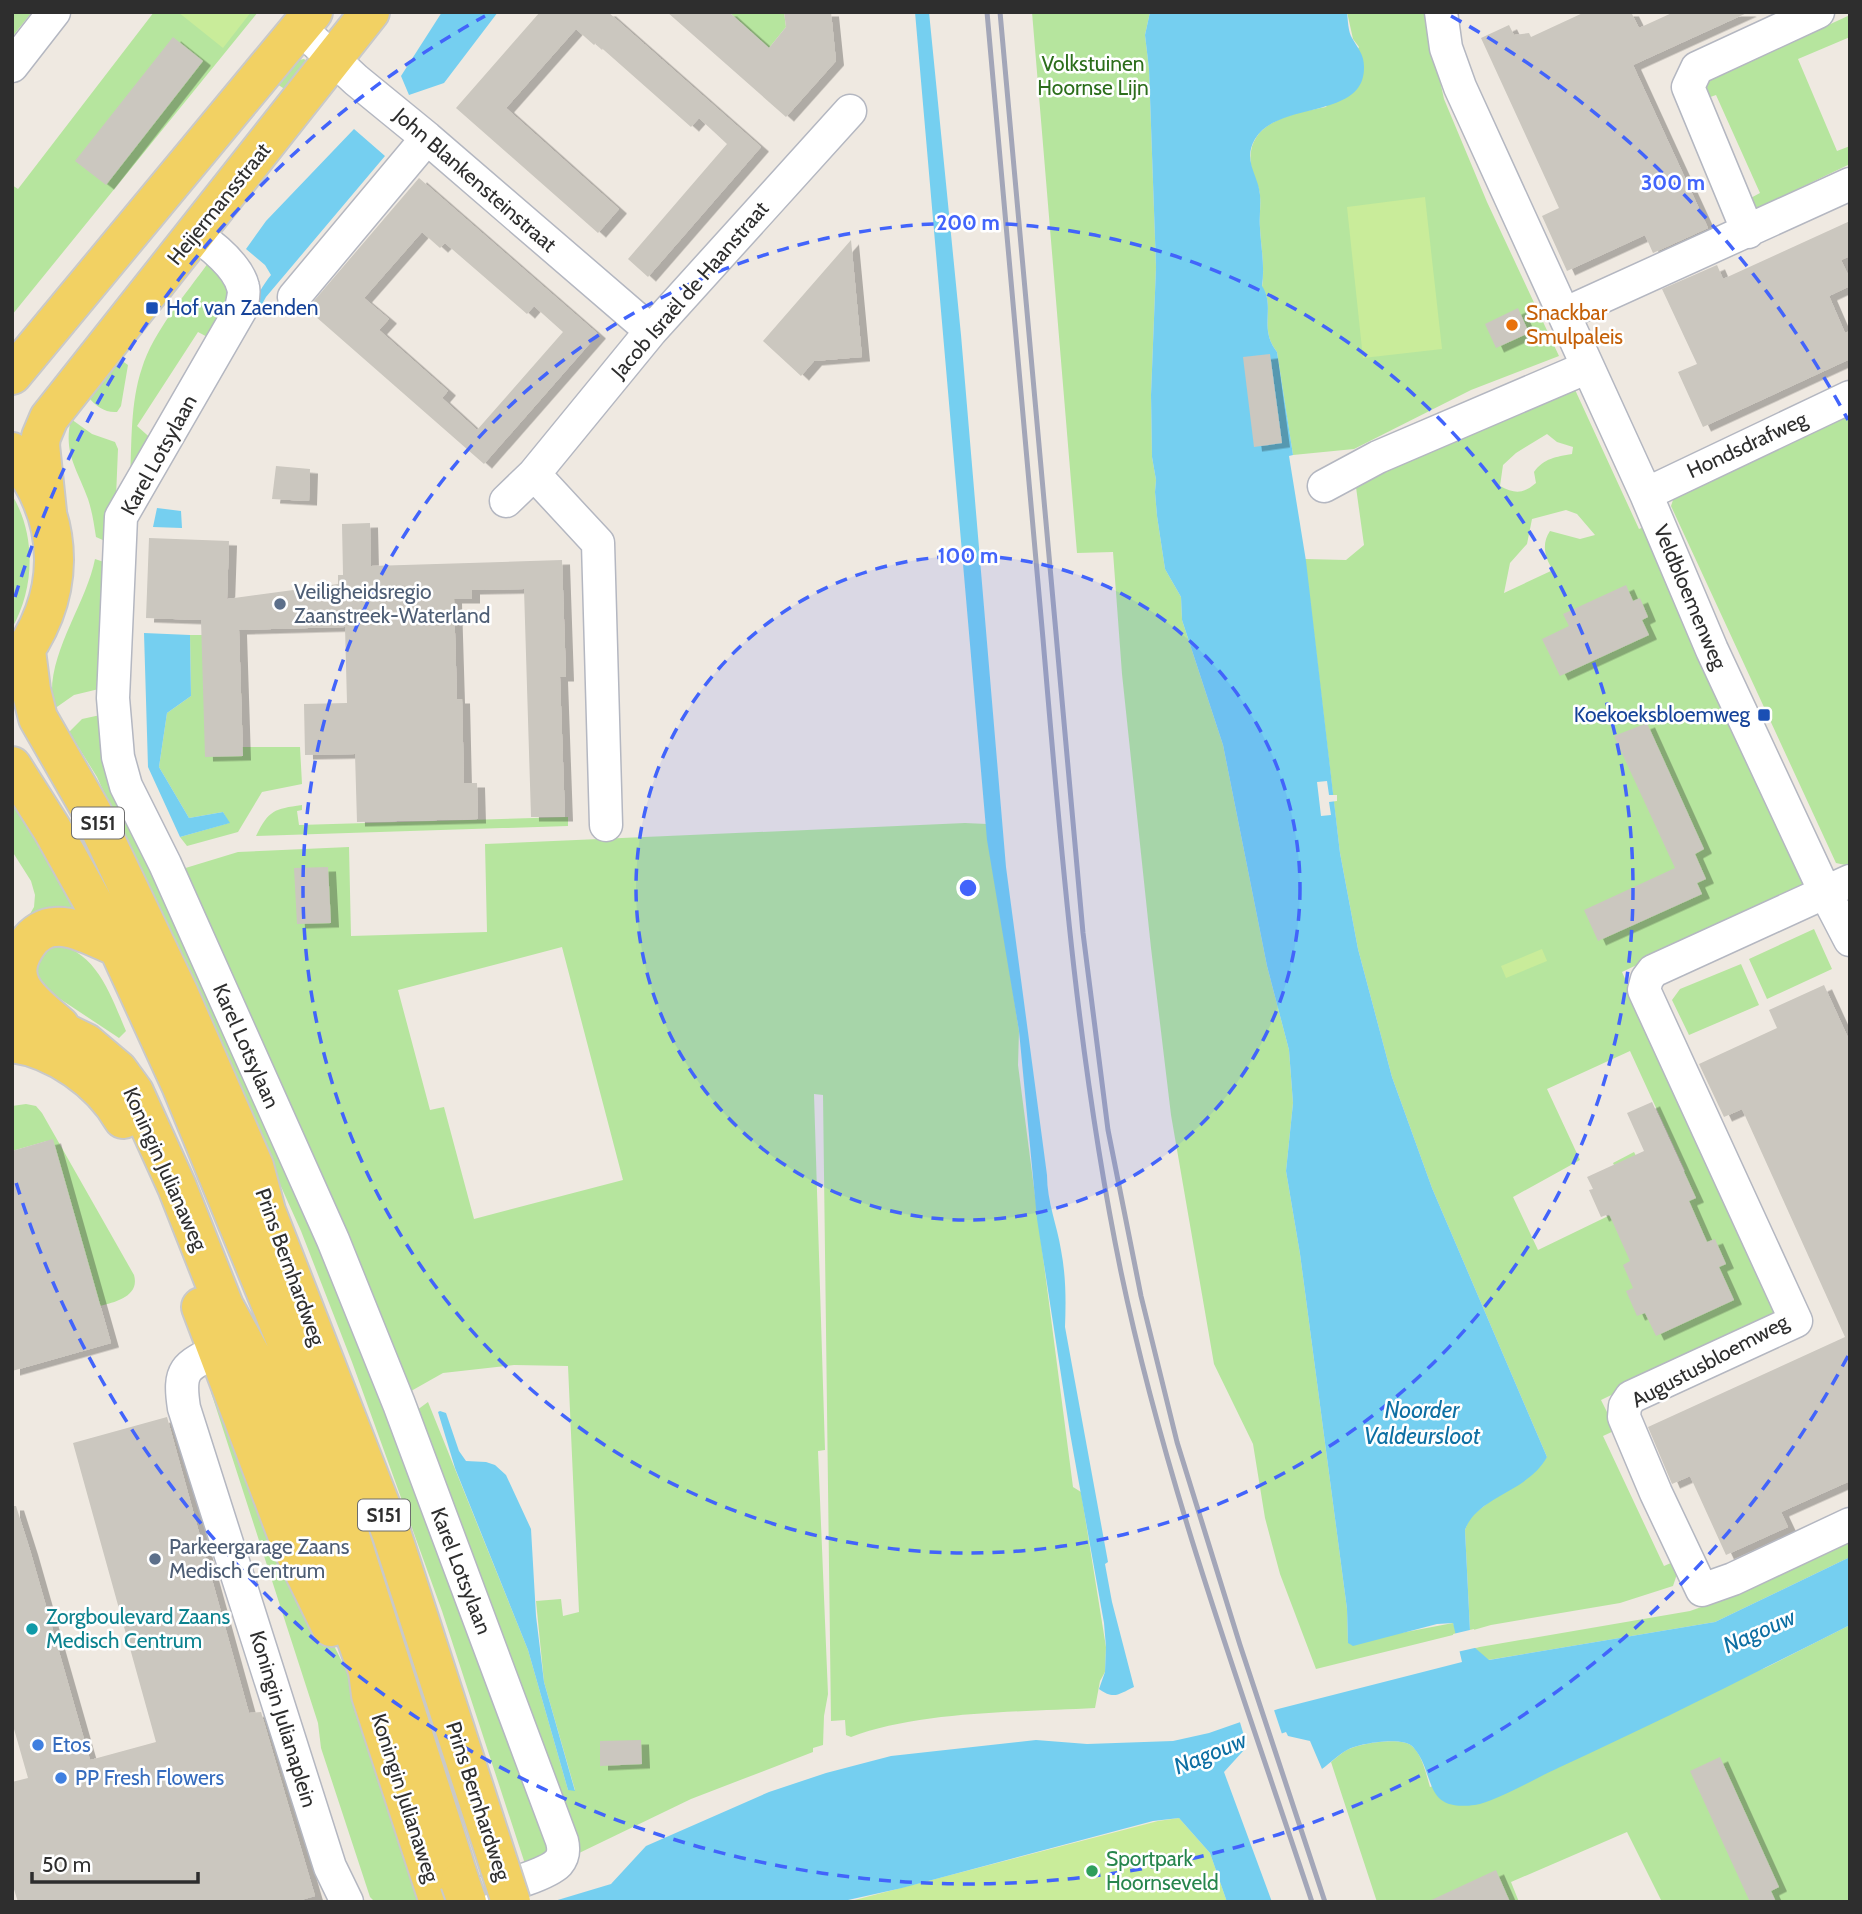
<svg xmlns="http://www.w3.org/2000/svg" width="1862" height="1914" viewBox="0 0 1862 1914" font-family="Cabin,sans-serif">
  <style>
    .green { fill: #b6e59e; fill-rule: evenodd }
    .pitch { fill: #c9ec9a }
    .water { fill: #75cff0 }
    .pier { fill: #efe9e1 }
    .building { fill: #cbc7bf; fill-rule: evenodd; filter: url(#shadow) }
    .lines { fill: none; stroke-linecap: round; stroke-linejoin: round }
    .minor-casing { stroke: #b4b7c1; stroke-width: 35 }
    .major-casing { stroke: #c9c9c9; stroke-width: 42 }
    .minor { stroke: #fff; stroke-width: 32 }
    .major { stroke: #f2d163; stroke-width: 38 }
    .rail { stroke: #a3a6b8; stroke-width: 5 }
    .major-bridge-casing { stroke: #c9c9c9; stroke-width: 42; stroke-linecap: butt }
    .major-bridge { stroke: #f2d163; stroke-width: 38 }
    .ring { fill: none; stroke: #4264fb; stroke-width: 3.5; stroke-dasharray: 12 9 }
    .transit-dot { fill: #1a4fb4; stroke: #fff; stroke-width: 2.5 }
    .food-dot { fill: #e8710a; stroke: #fff; stroke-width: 2.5 }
    .service-dot { fill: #5c6f8a; stroke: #fff; stroke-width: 2.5 }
    .culture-dot { fill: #0f9aa8; stroke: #fff; stroke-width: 2.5 }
    .shop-dot { fill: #3f7fe0; stroke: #fff; stroke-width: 2.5 }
    .leisure-dot { fill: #2e9e5b; stroke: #fff; stroke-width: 2.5 }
    .labels { text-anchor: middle; stroke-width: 5; stroke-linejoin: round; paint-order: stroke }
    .shield { fill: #fff; stroke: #6d6d6d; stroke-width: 2 }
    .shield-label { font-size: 19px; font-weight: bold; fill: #2e2e2e }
    .park-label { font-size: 21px; fill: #2c6e1b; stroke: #fff }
    .street-label { font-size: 21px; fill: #2e2e2e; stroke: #fff }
    .transit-label { font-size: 21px; fill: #164399; stroke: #fff; text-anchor: start }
    .food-label { font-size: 21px; fill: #c56008; stroke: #fff; text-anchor: start }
    .service-label { font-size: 21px; fill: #4e5e75; stroke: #fff; text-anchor: start }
    .culture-label { font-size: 21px; fill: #0d838f; stroke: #fff; text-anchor: start }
    .shop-label { font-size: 21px; fill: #366cbe; stroke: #fff; text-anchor: start }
    .leisure-label { font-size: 21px; fill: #27864d; stroke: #fff; text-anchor: start }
    .water-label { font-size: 23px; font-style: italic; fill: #0d6fa3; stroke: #fff }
    .centre { fill: #4264fb; stroke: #fff; stroke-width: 3.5 }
    .ring-label { font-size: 21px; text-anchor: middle; font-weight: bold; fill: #4264fb; stroke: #fff; stroke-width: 5; stroke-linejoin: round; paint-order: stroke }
  </style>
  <defs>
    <filter id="shadow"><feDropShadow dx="8" dy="4.5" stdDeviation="0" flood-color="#0004"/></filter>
  </defs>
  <rect width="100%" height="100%" fill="#efe9e1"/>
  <path class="green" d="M12,12H32L12,37Z
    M154,12H258L12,315V185L18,189Z
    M729,12H784L786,27L769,48Z
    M1032,12H1150L1145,35L1149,69L1156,267L1151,395L1152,457L1156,480L1155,492L1157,516L1165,569L1181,597L1182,620L1223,745L1267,966L1289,1050L1293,1103L1286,1171L1300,1254L1347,1609L1348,1643L1453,1623L1457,1634L1316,1669L1280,1574L1265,1518L1253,1444L1214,1364L1171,1115L1151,948L1122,674L1113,552L1077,553Z
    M1347,12H1425L1444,99L1487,202L1559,356L1471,390L1354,449L1293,455L1277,352C1258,328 1276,307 1262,287C1265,266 1261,248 1260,228C1259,217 1261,206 1260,196C1260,186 1252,176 1251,165C1245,121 1294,113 1326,107L1359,47L1353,39Z
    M1850,15V37L1798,59L1837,151L1850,146V164L1758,208L1750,207L1745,201L1760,193L1716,95L1702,100L1699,92L1709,80Z
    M304,59L309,63L289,92L277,84L294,61Z
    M208,263C239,297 229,301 213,340L198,332L137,426L155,442L130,480C132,443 130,403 142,368C153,332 186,294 208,263Z
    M118,358L128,365L121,406L117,412C105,413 96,406 88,397Z
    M1571,381L1639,529L1644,527L1809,883L1622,972L1777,1315L1601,1400L1616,1430L1603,1436L1664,1566L1673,1562L1678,1571L1673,1586L1620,1603L1491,1625L1470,1631L1465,1530L1470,1517L1547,1457L1432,1188L1392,1077L1358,949L1340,853L1305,559L1346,560L1364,545L1355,480ZM1547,434L1557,442L1573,447L1572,454C1556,457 1544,458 1534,472L1536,483C1523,494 1515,494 1500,486L1503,465L1516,453ZM1566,510L1577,514L1595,535L1580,539L1550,531C1541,544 1545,558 1553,570L1504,593L1510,563L1527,544L1532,519ZM1630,1051L1685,1171L1662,1182L1655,1193L1634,1152L1613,1163L1633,1204L1538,1250L1513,1197L1580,1160L1547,1089Z
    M1850,410V866L1836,863L1671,506L1676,491Z
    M71,419L92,434L115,442L118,449L114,545L96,537C94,524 92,511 88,499C77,468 63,453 71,419Z
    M12,495C36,534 35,588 12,628Z
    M95,559L113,565L103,688L74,695L54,709C42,660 86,606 95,559Z
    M238,628L241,747H300L302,784L262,792L238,832L187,846L180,837L229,823L223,812L189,818L159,767L167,713L191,696L190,635H224Z
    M105,714L298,1179L556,1842L528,1873L442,1611L352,1362L301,1231L97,777L69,732L82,719Z
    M12,800L76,904L75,913L27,919L34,907L35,895L31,881L12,851Z
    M302,805V810L297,811L299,825L568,817V826L256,836C269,810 274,809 302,805Z
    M965,823L987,824L1019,1031L1018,1065L1073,1487L1081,1492L1106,1647L1105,1672L1100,1681L1095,1708C1021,1712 920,1711 851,1737L846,1735L845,1720L831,1721L823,1095L814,1094L825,1450L818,1451L828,1694L824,1716L823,1745L813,1748V1752L691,1799L575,1855L413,1413L428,1402L528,1650L568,1790H575L544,1682L536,1601L561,1599L563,1616L579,1612L568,1366L514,1365L443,1373L404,1395L179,870L238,852L349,847L351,936L487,932L485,844ZM562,947L623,1180L474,1219L444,1107L430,1110L398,990Z
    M1814,929L1832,969L1767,999L1749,959Z
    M51,945C95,946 111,996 126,1031L119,1038L39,985L32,972L38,957Z
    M1741,964L1759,1005L1689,1035L1672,1000L1680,989Z
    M26,1104L36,1106L42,1113L134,1275C140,1296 116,1302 100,1306L47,1141L12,1151V1106Z
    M211,1392L220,1395L282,1541L359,1696L426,1896L411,1902H375L370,1897L321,1748L318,1723Z
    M1850,1540V1557L1715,1622L1488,1660L1474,1648L1690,1611L1744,1592Z
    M1850,1625V1902H1662L1627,1832L1511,1882L1519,1902H1377L1331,1762C1336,1758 1342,1752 1349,1749C1362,1743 1403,1736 1413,1747C1423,1757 1426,1774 1430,1787L1765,1668Z"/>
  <path class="pitch" d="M178,12H251L223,48Z
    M1425,197L1442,349L1363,358L1347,207Z
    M1542,949L1547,961L1506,978L1501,966Z
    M1179,1818L1210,1853L1227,1902H847L1158,1821Z"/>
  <path class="water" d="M442,12H498L444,83L409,95L401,76Z
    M915,12H929L961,335L1006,867L1047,1175C1047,1202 1057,1225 1061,1250C1066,1276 1066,1301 1065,1327L1108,1562L1105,1564L1112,1602L1134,1687C1119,1694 1114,1700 1099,1689L1105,1672L1106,1647L1104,1623L1070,1433L1037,1219L1019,1031L987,840Z
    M1150,12H1347C1348,21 1348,31 1352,38C1358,49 1364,54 1364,67C1365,120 1278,100 1255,139C1242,161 1259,176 1260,195C1261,206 1259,217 1260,228C1261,248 1265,266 1262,286C1276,307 1258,328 1277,352L1293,455L1289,456L1306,561L1340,853L1358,949L1392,1077L1432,1188L1547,1457C1527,1493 1477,1496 1465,1530L1470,1631L1474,1647L1489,1660L1715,1622L1850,1557V1625C1753,1674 1657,1723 1558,1768C1538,1777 1495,1802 1475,1805C1421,1812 1437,1774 1413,1747C1403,1736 1360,1743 1347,1750C1338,1755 1330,1763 1322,1769L1310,1741L1288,1736L1286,1732L1243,1747L1244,1750L1224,1772L1272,1902H1227L1210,1853L1179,1818L1153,1821L902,1888L839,1902H551L611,1884L646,1846L769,1792L826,1773L891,1756L1036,1740L1087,1744L1173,1741L1209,1733L1278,1709L1462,1662L1453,1623L1437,1624L1353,1646L1348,1643L1347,1609L1300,1254L1286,1171L1293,1103L1289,1050L1267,966L1223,745L1182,620L1181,597L1165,569L1157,516L1155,492L1156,480L1152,457L1151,395L1156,267L1149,69L1145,35Z
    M354,129L385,156L266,297L261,306V317L256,316C253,299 261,288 271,275L265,265L246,249L266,221Z
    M157,508L181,511L182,528L153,527Z
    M144,633L190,635L191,696L167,713L159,767L189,818L223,812L230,823L180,837L148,767Z
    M440,1411L446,1413L459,1451L466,1461L486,1462L495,1465L506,1475L531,1529L536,1616L544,1682L575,1791L568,1790L528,1650L455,1468L438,1412Z"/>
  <path class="pier" d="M1327,781L1329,795H1337V801L1329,802L1331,815L1321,816L1317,782Z
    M1474,1629L1479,1647L1457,1652L1453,1634Z
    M1273,1707L1283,1737L1248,1749L1239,1719Z"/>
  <path class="building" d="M540,12H608L761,147L648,277L628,259L727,144L699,118L691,127L596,43L594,45L576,29L506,108L619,209L598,233L456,108Z
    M667,12H729L769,48L786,27L784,12H831L836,61L786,117Z
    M1585,12H1631L1639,28L1674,12H1749L1633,65L1708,228L1653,253L1645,235L1567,271L1542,216L1559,208L1481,38L1509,25L1514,35L1529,33L1531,37Z
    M173,37L203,61L106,185L75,161Z
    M419,178L598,334L484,464L307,309ZM422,232L440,248L445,243L527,314L534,306L563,332L477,430L442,398L448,391L379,330L389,319L364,298Z
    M1850,221V256L1841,260L1850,279V286L1829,296L1845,333L1850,331V359L1703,427L1678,372L1697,364L1662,289L1717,265L1723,279Z
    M851,240L862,357L814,361L801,376L763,341Z
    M1518,308L1529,333L1496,348L1485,324Z
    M1270,354L1282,443L1254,447L1243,357Z
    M276,466L310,469L309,501L272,499Z
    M370,523L371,566L562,560L566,677H560L565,817H531L524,589L472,590V599H454L457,699H462L464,783H477L478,819L357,822L355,754L305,755L304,704L347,703L345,627L239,630L243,756L205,757L201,620L146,618L149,538L229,541L227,599L338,584V575H343L342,524Z
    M1626,585L1633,601L1640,598L1648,617L1642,620L1649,635L1560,676L1542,639L1569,626L1563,614Z
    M1647,723L1704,849L1695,854L1706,879L1697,883L1702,894L1598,941L1584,910L1675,868L1614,736Z
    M328,867L331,923L297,924L294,868Z
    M1824,985L1850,1042V1481L1781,1512L1788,1527L1726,1555L1690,1476L1672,1484L1648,1427L1845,1337L1742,1109L1724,1117L1699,1064L1777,1028L1769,1010Z
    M1652,1102L1696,1198L1689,1201L1707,1242L1715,1239L1726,1264L1719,1267L1734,1300L1656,1336L1645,1313L1637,1316L1626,1291L1633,1288L1623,1265L1630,1261L1609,1214L1601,1217L1589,1190L1593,1189L1587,1177L1644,1151L1627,1113Z
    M53,1139L111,1343L12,1371V1151Z
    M167,1417L249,1713L261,1712L315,1896L294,1902H18L12,1883V1782L28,1778L12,1722V1506H16L30,1550L90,1760L156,1742L73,1443Z
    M641,1740L642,1764L600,1766V1741Z
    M1720,1757L1779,1887L1771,1891L1776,1902H1750L1690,1771Z
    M1496,1870L1510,1902H1427Z"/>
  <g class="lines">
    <g class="minor-casing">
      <path id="minor" d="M1441,12L1446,48L1460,87L1646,494L1712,650L1825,892L1850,940
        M300,28L356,80L427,138L651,331
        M12,66L54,12
        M1748,232L1688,87L1697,68L1818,12
        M195,234C211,245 238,266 243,287C245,293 242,303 241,309L121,517L113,698L118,757L126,786L165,864L333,1240L399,1404L562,1841C564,1849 564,1856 558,1863C544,1878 475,1894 453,1902
        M294,297L427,138
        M1564,314L1850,184
        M534,474L598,543L606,825
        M1324,486L1378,457L1588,367
        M1646,494L1850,397
        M506,501L534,474L651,331L850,111
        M1850,881L1653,971L1647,979L1644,990L1796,1321L1631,1397L1625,1406L1624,1417L1656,1493L1702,1590L1733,1579L1850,1524
        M219,1350C185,1366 178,1369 184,1408L330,1867L347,1902"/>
    </g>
    <g class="major-casing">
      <path id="major" d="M12,375L313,12
        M12,452C69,521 67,600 12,668
        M47,512L40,445L41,437L49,418L370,12
        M26,651L31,690L38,718L93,814L179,994L254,1166L266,1211L391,1532L500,1868
        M12,766L52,829L118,947L181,1085L295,1363L460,1882
        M12,1015L47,1024L86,1043L118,1070L134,1092L177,1187L224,1306L254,1361L267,1392L368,1671L371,1695L439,1902
        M60,1026C33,1002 0,982 28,943C34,934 45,927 55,927C75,925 99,940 118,947
        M12,1043C56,1049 101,1081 123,1119
        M201,1307L291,1545L331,1627"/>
    </g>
    <use href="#minor" class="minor"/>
    <use href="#major" class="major"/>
    <path class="rail" d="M987,12C1006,221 1025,430 1043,639C1061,851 1078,1063 1121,1272C1166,1487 1243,1694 1312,1902
      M1000,12L1083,933L1108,1130L1141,1296L1177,1442L1240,1645L1325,1902"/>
    <g class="major-bridge-casing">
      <path id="major-bridge" d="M500,1868L511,1902
        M460,1882L467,1902"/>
    </g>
    <use href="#major-bridge" class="major-bridge"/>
  </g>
  <circle cx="968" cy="888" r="332" fill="#4264fb" fill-opacity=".12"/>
  <g class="ring">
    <circle cx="968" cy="888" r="332"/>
    <circle cx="968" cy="888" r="665"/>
    <path d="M1848 1356A997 997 0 0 1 15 1179M15 597A997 997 0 0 1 485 16M1451 16A997 997 0 0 1 1848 420"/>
  </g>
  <g class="transit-dot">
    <rect x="145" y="301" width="14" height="14" rx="3.5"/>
    <rect x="1757" y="708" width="14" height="14" rx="3.5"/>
  </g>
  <circle class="food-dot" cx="1512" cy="325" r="7"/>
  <g class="service-dot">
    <circle cx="280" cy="604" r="7"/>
    <circle cx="155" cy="1559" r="7"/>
  </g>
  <circle class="culture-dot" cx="32" cy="1629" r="7"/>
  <g class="shop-dot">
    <circle cx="38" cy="1745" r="7"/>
    <circle cx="61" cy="1778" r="7"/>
  </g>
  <circle class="leisure-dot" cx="1092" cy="1871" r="7"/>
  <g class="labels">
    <g class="shield">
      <rect x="72" y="807.5" width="52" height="31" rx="5"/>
      <rect x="358" y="1499.5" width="52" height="31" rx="5"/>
    </g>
    <g class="shield-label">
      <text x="98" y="830">S151</text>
      <text x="384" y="1522">S151</text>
    </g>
    <g class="park-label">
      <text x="1093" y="71">Volkstuinen<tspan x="1093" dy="24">Hoornse Lijn</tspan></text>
    </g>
    <g class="street-label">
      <text transform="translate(475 180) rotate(41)" y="7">John Blankensteinstraat</text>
      <text transform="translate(219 204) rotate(-51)" y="7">Heijermansstraat</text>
      <text transform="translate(690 290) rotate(-49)" y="7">Jacob Israël de Haanstraat</text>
      <text transform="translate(1747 445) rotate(-25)" y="7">Hondsdrafweg</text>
      <text transform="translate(159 455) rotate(-61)" y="7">Karel Lotsylaan</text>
      <text transform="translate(1690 597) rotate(67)" y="7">Veldbloemenweg</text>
      <text transform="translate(246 1046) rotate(66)" y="7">Karel Lotsylaan</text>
      <text transform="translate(165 1169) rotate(66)" y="7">Koningin Julianaweg</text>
      <text transform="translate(290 1267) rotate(70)" y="7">Prins Bernhardweg</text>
      <text transform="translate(1710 1361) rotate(-28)" y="7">Augustusbloemweg</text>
      <text transform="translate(461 1571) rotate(69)" y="7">Karel Lotsylaan</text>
      <text transform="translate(283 1719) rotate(73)" y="7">Koningin Julianaplein</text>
      <text transform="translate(405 1798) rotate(72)" y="7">Koningin Julianaweg</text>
      <text transform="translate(478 1801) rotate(72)" y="7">Prins Bernhardweg</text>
    </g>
    <g class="transit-label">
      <text x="166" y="315">Hof van Zaenden</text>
      <text x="1750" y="722" text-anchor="end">Koekoeksbloemweg</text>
    </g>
    <g class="food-label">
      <text x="1526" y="320">Snackbar<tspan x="1526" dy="24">Smulpaleis</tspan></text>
    </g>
    <g class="service-label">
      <text x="294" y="599">Veiligheidsregio<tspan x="294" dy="24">Zaanstreek-Waterland</tspan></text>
      <text x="169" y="1554">Parkeergarage Zaans<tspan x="169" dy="24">Medisch Centrum</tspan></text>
    </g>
    <g class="culture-label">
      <text x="46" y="1624">Zorgboulevard Zaans<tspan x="46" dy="24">Medisch Centrum</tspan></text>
    </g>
    <g class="shop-label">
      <text x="52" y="1752">Etos</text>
      <text x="75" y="1785">PP Fresh Flowers</text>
    </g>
    <g class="leisure-label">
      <text x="1106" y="1866">Sportpark<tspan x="1106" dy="24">Hoornseveld</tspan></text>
    </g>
    <g class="water-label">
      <text x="1422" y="1418">Noorder<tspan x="1422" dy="26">Valdeursloot</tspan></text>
      <text transform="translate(1759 1631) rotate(-24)" y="8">Nagouw</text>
      <text transform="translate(1210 1753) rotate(-22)" y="8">Nagouw</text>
    </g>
  </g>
  <circle cx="968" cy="888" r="10" class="centre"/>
  <g class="ring-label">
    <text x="1673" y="190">300 m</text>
    <text x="968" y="230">200 m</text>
    <text x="968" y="563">100 m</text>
  </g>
  <rect width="1862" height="1914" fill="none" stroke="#2e2e2e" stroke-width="28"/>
  <path d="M32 1872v10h166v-10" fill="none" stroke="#2e2e2e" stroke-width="3.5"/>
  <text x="42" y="1872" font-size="21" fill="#2e2e2e" stroke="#ffffff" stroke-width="5" paint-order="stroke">50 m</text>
</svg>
